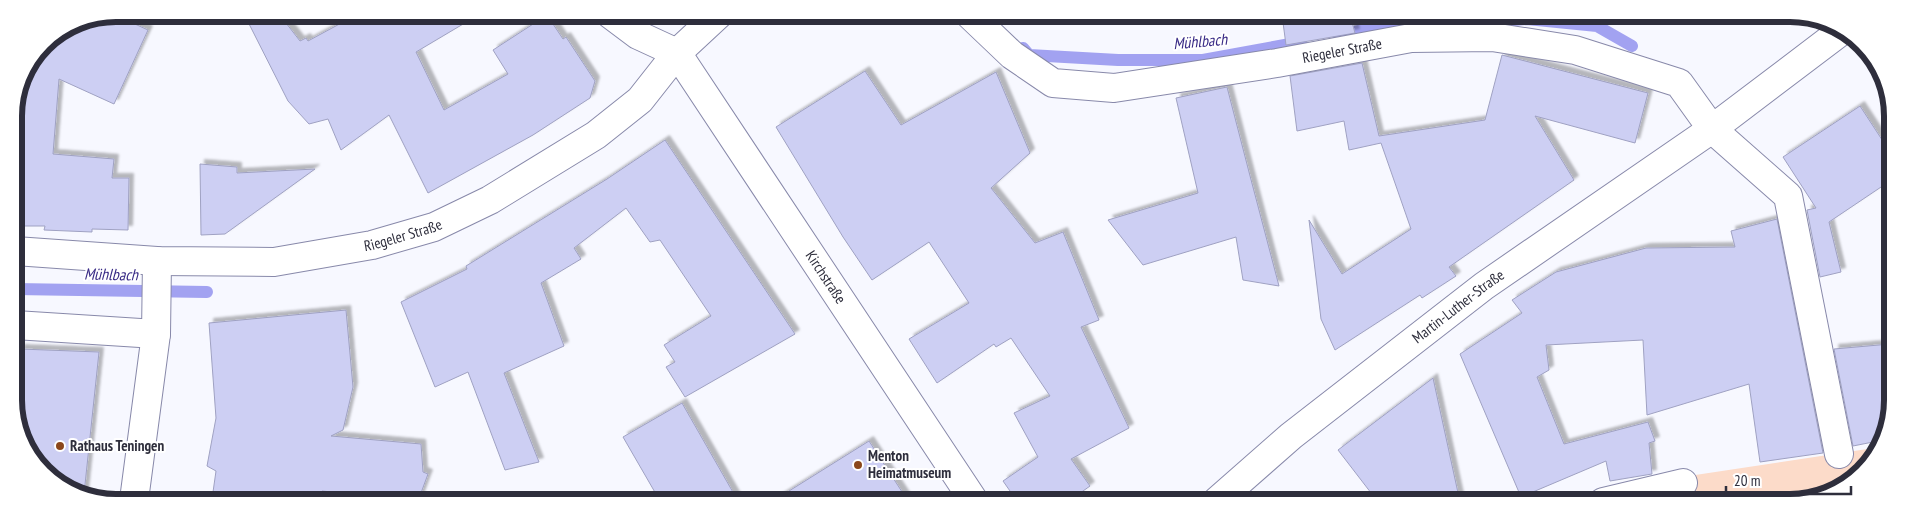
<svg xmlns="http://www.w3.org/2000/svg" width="1906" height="516" viewBox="0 0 1906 516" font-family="'PT Sans Narrow',sans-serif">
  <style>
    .green { fill: #fcdbc9 }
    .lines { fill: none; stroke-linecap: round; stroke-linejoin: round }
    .stream { stroke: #a2a2f1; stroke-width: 12 }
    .building { fill: #cdcff3; stroke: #9fa1c2; filter: url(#shadow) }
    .minor-casing { stroke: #8889aa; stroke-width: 30 }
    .minor { stroke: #fff; stroke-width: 28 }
    .poi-dot { fill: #8b471b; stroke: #fff; stroke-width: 2 }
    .labels { text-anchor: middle; stroke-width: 4; stroke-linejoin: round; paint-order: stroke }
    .street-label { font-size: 15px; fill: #2e2e3c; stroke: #fff }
    .poi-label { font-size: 15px; font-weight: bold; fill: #2e2e3c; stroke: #fff; text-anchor: start }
    .water-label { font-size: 16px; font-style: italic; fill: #392b86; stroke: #fff }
    .rim { fill: none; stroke: #2e2e3c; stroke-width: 6 }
  </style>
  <defs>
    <filter id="shadow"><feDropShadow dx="4.5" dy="-4.5" stdDeviation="1" flood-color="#0004"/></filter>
  </defs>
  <rect width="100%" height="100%" fill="#f7f8ff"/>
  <path class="green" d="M1874,448L1857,477L1796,502H1686L1682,477Z"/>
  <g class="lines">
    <path class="stream" d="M1445,25L1527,19L1597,26L1632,46
      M1338,35L1364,30L1403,27
      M1023,48L1029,55L1118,60H1203L1301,42
      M15,289L207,292"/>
  </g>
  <path class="building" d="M113,14L148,30L114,104L59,79L53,154L114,159L112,178H129L128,230L92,229V232L44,230L45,226H15L14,109L22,77L44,44L78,21Z
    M244,14H279L300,41L306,38L308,41L358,14H480L416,52L444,110L508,74L493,50L547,15L563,39L566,37L595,81L590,98L533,135L428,193L389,115L341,150L328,119L309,124L288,101Z
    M1282,15H1350L1355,33L1286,45Z
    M1502,55L1648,93L1635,143L1535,116L1574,180L1449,267L1456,276L1422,298L1420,295L1335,350L1321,319L1309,220L1342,274L1411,229L1381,143L1349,150L1344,121L1297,131L1290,76L1362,63L1379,136L1485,120Z
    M865,71L901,125L996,72L1030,153L991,188L1035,243L1063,232L1099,320L1081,327L1129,428L1071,459L1090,486L1069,501H1017L1003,481L1038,457L1014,413L1050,396L1011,338L996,347L994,344L937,383L909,339L969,303L929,242L872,280L843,237L776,127Z
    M1227,87L1249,172L1279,286L1243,280L1236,237L1143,265L1108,220L1198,193L1176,98Z
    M1860,106L1890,152V181L1829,222L1841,272L1820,277L1807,210L1816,208L1783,157Z
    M665,140L795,334L685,397L666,367L675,362L664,345L711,316L660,240L650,242L626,208L574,248L581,259L541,283L564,346L504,373L539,462L505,470L468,372L435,387L401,302L467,269L466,266L607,179Z
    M200,164L237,167V173L315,169L225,234L201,235Z
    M1777,219L1823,453L1760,462L1749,384L1647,415L1643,340L1546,345L1549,370L1537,377L1564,444L1648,422L1655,441L1649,443L1652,474L1610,481L1606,461L1521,497L1460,354L1522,313L1512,300L1556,272L1646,248L1735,247L1731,231Z
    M346,310L353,387L343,430L331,436L421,444L423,472L428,474L418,501L322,491L320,500L212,499L216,471L207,466L216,418L209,323Z
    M1890,344V420L1878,441L1853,446L1834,349Z
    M20,349L99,352L84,494L44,472L16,420Z
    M1433,378L1460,502H1378L1338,450Z
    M682,403L738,501H660L623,437Z
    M869,441L908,501H773Z"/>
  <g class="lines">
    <g class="minor-casing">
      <g id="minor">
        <path d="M610,14L638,35L677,53"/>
        <path id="s1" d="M970,15L1012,55L1053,83L1114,88L1277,63L1411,38L1492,37L1575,50L1679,83L1712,129L1788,196L1839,454"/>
        <path id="s2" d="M677,53L974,501"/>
        <path id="s3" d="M15,251L157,261L274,262L372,245L434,227L490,200L596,135L640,100L677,53L719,14"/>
        <path d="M15,325L156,334"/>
        <path d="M134,500L156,334L157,261"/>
        <path id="s4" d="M1217,501L1291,436L1484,286L1712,129L1840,32"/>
        <path d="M1603,502L1683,483"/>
      </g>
    </g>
    <use href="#minor" class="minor"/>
  </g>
  <g class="poi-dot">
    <circle cx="60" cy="446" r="5"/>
    <circle cx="858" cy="465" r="5"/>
  </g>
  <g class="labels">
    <g class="street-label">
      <text dy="5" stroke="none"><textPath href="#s1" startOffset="400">Riegeler Straße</textPath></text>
      <text dy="5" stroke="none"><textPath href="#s3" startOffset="391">Riegeler Straße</textPath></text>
      <text dy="5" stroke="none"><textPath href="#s2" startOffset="269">Kirchstraße</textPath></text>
      <text dy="5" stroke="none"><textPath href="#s4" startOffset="310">Martin-Luther-Straße</textPath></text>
    </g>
    <g class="poi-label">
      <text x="70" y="451">Rathaus Teningen</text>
      <text x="868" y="461">Menton<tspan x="868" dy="17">Heimatmuseum</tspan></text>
    </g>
    <g class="water-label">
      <text transform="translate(1200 41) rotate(-5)" y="6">Mühlbach</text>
      <text transform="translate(111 274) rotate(1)" y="6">Mühlbach</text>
    </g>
  </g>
  <path d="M0 0H1906V516H0ZM116 22H1790A94 94 0 0 1 1884 116V400A94 94 0 0 1 1790 494H116A94 94 0 0 1 22 400V116A94 94 0 0 1 116 22Z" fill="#fff" fill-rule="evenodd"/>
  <path class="rim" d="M116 22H1790A94 94 0 0 1 1884 116V400A94 94 0 0 1 1790 494H116A94 94 0 0 1 22 400V116A94 94 0 0 1 116 22Z"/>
  <path d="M1726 486v8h125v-8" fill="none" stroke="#2e2e3c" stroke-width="2.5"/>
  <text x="1734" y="486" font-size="15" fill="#2e2e3c" stroke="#ffffff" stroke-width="4" paint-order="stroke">20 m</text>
</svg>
